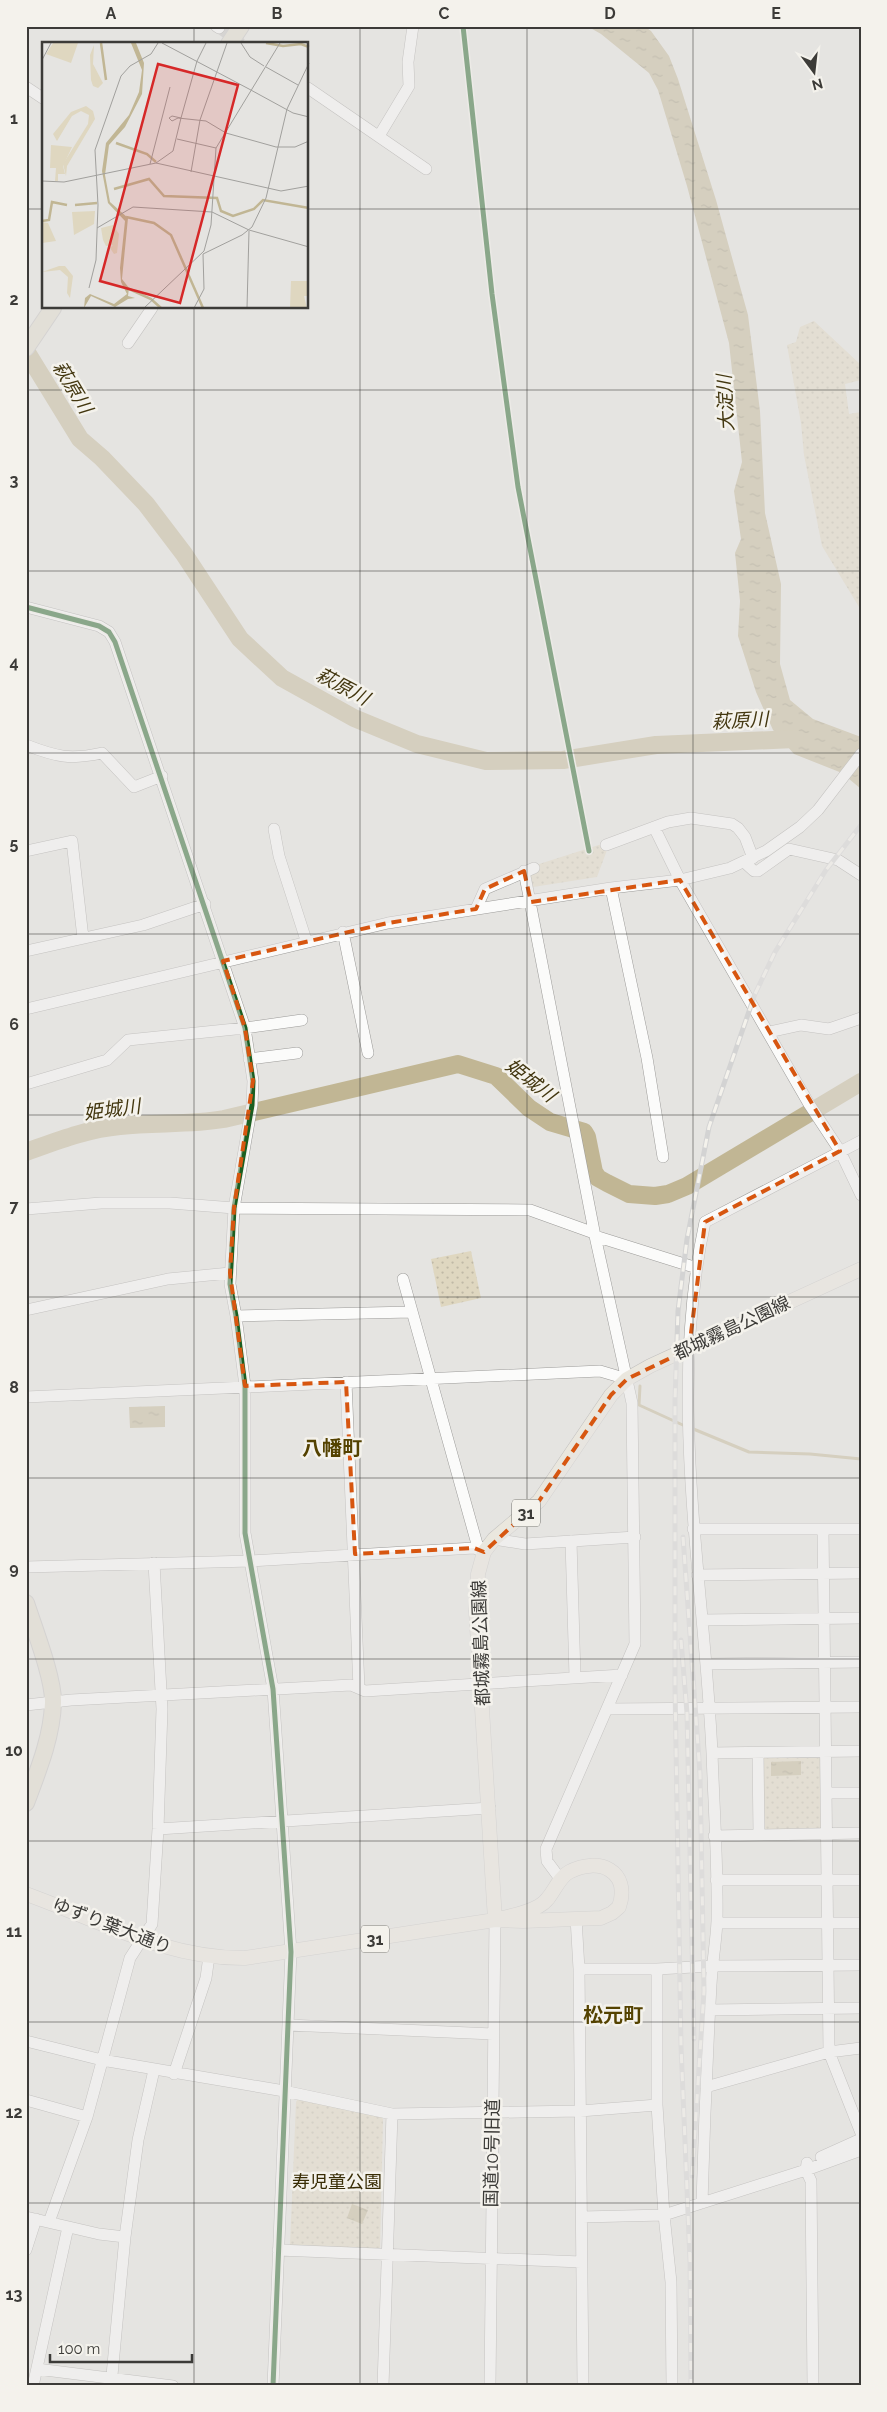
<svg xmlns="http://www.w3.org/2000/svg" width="887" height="2412" viewBox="0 0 887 2412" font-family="Raleway,'Noto Sans JP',sans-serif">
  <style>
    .park { fill: url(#park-dots) }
    .water { fill: url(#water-ripples) }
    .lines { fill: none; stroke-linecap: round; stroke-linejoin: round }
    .stream { stroke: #c1b694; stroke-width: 3 }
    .river { stroke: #c1b694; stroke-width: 18 }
    .minor-tunnel { stroke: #c3c2bf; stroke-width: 11; stroke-dasharray: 11 5.5; stroke-linecap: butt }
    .minor-casing { stroke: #9c9b99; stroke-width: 12 }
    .major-casing { stroke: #c0bfbe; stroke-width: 15 }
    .highway-casing { stroke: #c0bfbe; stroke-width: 18 }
    .minor { stroke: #fbfbfa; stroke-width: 11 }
    .major { stroke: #eae7de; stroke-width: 14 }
    .highway { stroke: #ded9ca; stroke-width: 16 }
    .rail-casing { stroke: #d3d3d3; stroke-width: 5 }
    .rail { stroke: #f4f2ec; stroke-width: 3; stroke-dasharray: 9; stroke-linecap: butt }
    .cycleway-casing { stroke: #f4f2ec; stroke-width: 8 }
    .cycleway { stroke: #1b5e20; stroke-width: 5 }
    .marked { fill: none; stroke: #d75610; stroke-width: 4; stroke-dasharray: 10 6; stroke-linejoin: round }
    .grid { fill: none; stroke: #3c3b38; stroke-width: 1; stroke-opacity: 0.55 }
    .labels { text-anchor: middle; stroke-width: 5; stroke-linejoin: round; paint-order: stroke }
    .shield { fill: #f4f2ec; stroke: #73726e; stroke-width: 1 }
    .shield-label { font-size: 16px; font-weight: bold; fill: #3c3b38 }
    .street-label { font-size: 18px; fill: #3c3b38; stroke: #f4f2ec }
    .park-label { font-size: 18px; fill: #392d05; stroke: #f4f2ec }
    .water-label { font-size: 19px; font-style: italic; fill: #433710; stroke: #f4f2ec }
    .quarter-label { font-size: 20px; font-weight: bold; fill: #544200; stroke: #f4f2ec }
    .inset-river { fill: none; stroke: #c1b694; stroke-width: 2.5 }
    .inset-road { fill: none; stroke: #a1a09d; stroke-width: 1 }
    .view { fill: #d62828; fill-opacity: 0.15; stroke: #d62828; stroke-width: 2.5 }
    .inset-edge { fill: none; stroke: #3c3b38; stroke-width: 2.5 }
    .neatline { fill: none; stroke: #3c3b38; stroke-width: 2 }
    .grid-label { font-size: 16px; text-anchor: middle; font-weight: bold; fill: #3c3b38 }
  </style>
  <defs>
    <pattern id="park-dots" width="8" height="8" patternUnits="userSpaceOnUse" patternTransform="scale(1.25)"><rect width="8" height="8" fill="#dfd7c0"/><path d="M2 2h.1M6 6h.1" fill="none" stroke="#c0b9a6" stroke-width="1.8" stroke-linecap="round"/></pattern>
    <pattern id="water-ripples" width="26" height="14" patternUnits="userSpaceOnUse" patternTransform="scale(1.25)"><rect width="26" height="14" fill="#c1b694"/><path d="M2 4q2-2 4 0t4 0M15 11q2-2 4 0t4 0" fill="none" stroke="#9e957a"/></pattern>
  </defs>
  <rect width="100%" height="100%" fill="#e5e4e1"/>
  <path class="park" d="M814,321L861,365V380L845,384L849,414L861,412V605L859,607L822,546L804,455L801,423L787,345L796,342L800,327Z
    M605,843L607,850L597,877L533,887L529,873L533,866Z
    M471,1251L481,1298L441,1307L431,1259Z
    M826,1752L827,1834H759L758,1753Z
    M298,2099L381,2115L383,2119L380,2250L292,2247L290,2245L296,2102Z"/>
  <path class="water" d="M587,26H644L651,31L669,56L678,79L716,200L748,315L760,411L765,513L781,584L780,664L790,700L813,719L861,737V789L842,773L794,754L773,730L756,692L738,636L740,601L735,553L741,539L734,491L742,462L729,343L687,186L658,90L649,73L601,34Z
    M165,1406V1427L130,1428L129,1407Z
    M801,1761V1775L771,1776V1762Z
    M352,2204L368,2210L362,2224L347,2218Z"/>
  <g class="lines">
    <path class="stream" d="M640,1386L639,1405L685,1426
      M691,1428L749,1452L810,1454L861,1459"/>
    <path class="river" d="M26,351L80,439L102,458L146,504L184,554L240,639L282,678L354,718L417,744L486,761L563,760L656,745L795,739
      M26,1152C57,1141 87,1129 120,1126C155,1122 189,1125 224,1119L458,1064L496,1076L529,1108L550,1122L584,1132L587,1137L594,1172L598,1178L607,1183L629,1194L655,1196L668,1194L687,1186L861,1082"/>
    <path class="minor-tunnel" d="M219,28L242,44"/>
    <g class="minor-casing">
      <path id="minor" d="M216,26L219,28
        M26,87L44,99
        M308,88L426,169
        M379,136L409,86L408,62L413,26
        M128,343L152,308
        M26,607L99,626L109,632L115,642L245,1028L253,1081L252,1105L234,1208L230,1284L236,1316L245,1386V1533L273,1689L291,1952L273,2386
        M26,745C57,757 70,760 102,753L134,787L162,776
        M654,827L680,880L809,1104L840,1151L861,1195
        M274,829L279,856L306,940
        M606,845L668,822L691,818L732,824L738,828L745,837L753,858
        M26,851L72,841L83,938
        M744,862L754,871H758L789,849L838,860L861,875
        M524,871L595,1236L632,1403L635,1644L546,1849L547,1861L561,1880
        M611,888L647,1058L663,1157
        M476,909L485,889L534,868
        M343,932L368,1053
        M26,951L143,925L205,904
        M26,1009L388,923L611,888L680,880L730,868L766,851L800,827L818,810L861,754
        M769,1032L801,1025L829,1029L861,1018
        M249,1059L297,1053
        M26,1084L107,1060L128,1040L245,1028L302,1020
        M26,1209L101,1203H170L234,1208L530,1210L594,1233
        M595,1236L697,1268
        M403,1279L477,1544L484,1552
        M26,1310L168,1279L230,1273
        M236,1316L412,1312
        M346,1382L359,1688
        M26,1397L600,1371L627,1379
        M693,1529H861
        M823,1529L829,2052L861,2133
        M494,1539L525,1544L635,1537
        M571,1541L575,1677
        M26,1567L251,1561L474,1548L484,1552
        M697,1575L861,1573
        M702,1620L861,1618
        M707,1664L861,1662
        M26,1705L71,1700L351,1685L365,1691L622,1675
        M608,1709L861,1707
        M712,1753L861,1751
        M758,1753L759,1834
        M827,1793H861
        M158,1829L490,1808
        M714,1836L861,1833
        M716,1880H861
        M576,1918L579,1969L583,2386
        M717,1923H861
        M579,1969H657V2105L664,2215L671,2282L672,2386
        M657,1969L712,1966L861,1965
        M710,2010L861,2008
        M288,2025L493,2034
        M26,2041L102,2060L284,2091L392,2114L580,2111L657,2105
        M174,2074L206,1978L209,1956
        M706,2087L829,2052L861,2048
        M26,2100L87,2117
        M821,2157L861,2139
        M807,2163L806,2170L811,2181L813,2386
        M702,2203C704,2130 707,2058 711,1985C712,1964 716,1943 717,1921C718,1866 714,1809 712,1753C704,1577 667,1397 705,1222L861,1141
        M26,2217L99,2234L125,2237
        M582,2217L664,2215L806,2170L861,2150
        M49,2222L87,2117L130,1958L152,1924L158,1829L162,1709L154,1563
        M26,2250L36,2219
        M278,2250L581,2262
        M37,2369L173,2386
        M33,2386L68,2227
        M111,2386L125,2237L138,2140L154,2070
        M383,2386L392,2114
        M490,2386L495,1920"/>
    </g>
    <g class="major-casing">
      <path id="major" d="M26,1894C99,1920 166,1959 245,1958L495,1920C510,1916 525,1914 539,1906C553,1899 556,1879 569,1872C599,1856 631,1871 619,1907L612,1913L601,1918L523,1921L495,1920
        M495,1920L476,1611L478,1574L484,1552L494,1539L539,1501L611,1395L627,1379L650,1366L861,1269"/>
    </g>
    <g class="highway-casing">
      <path id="highway" d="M229,44L241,26
        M26,348L53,308
        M26,1603C34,1628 54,1679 53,1703C52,1737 38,1771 26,1803"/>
    </g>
    <use href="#minor" class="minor"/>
    <use href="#major" class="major"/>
    <use href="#highway" class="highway"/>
    <g class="rail-casing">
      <path id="rail" d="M683,1537L700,1774L704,1991L692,2176
        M681,1640L687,1713L694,2039
        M690,2253L691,2386
        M690,2261L681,2046L675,1687V1400L678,1311L687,1239L709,1127L755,994L775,952L826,870L861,825"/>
    </g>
    <use href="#rail" class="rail"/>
    <g class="cycleway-casing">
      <path id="cycleway" d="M463,26L492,294L518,487L589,851
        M26,607L99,626L109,632L115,642L245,1028L253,1081L252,1105L234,1208L230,1284L236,1316L245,1386V1533L273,1689L291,1952L273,2386"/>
    </g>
    <use href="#cycleway" class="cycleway"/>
  </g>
  <path d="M0 0H887V2412H0ZM524,871L531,902L680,880L840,1151L705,1222L689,1349L627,1379L611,1395L539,1501L484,1552L474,1548L355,1554L346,1382L245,1386L230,1273L234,1208L253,1081L245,1028L223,961L388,923L476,909L485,889Z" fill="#e5e4e1" fill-opacity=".55" fill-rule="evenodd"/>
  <path class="marked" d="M524,871L531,902L680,880L840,1151L705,1222L689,1349L627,1379L611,1395L539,1501L484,1552L474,1548L355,1554L346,1382L245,1386L230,1273L234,1208L253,1081L245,1028L223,961L388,923L476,909L485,889Z"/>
  <path class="grid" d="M194,26V44M360,26V2386M527,26V2386M693,26V2386M26,209H44M308,209H861M194,308V2386M26,390H861M26,571H861M26,753H861M26,934H861M26,1115H861M26,1297H861M26,1478H861M26,1659H861M26,1841H861M26,2022H861M26,2203H861"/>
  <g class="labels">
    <g class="shield">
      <rect x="512" y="1499.5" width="28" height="27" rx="4"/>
      <rect x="361" y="1925.5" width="28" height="27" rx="4"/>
    </g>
    <g class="shield-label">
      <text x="526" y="1519">31</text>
      <text x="375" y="1945">31</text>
    </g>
    <g class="street-label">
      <text transform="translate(732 1328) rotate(-25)" y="6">都城霧島公園線</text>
      <text transform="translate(481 1643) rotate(-92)" y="6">都城霧島公園線</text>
      <text transform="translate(112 1926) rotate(21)" y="6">ゆずり葉大通り</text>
      <text transform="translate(492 2153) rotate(-89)" y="6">国道10号旧道</text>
    </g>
    <g class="park-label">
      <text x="337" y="2188">寿児童公園</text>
    </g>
    <g class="water-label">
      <text transform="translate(73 387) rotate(59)" y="7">萩原川</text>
      <text transform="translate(725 403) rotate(-93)" y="7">大淀川</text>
      <text transform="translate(343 686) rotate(28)" y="7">萩原川</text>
      <text transform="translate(740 720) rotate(-3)" y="7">萩原川</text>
      <text transform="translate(531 1080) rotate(38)" y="7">姫城川</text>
      <text transform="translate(112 1109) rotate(-7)" y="7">姫城川</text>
    </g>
    <g class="quarter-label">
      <text x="332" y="1455">八幡町</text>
      <text x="613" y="2022">松元町</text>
    </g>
  </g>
  <g transform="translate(42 42)">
    <rect width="266" height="266" fill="#e5e4e1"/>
    <path d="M53,169L52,182L32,193L30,170Z" fill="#dfd7c0"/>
    <path d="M52,3L51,22L61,41L56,46L51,44L49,38L48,13ZM44,64L51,69L53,77L25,124L24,134L21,122L46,82L47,73L39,69L30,74L15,99L11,92L29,70ZM0,180L6,181L14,199L0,201ZM17,224H23L31,234L28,256L25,251L26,235L18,228L0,230Z" fill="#dfd7c0"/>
    <path d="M11,1H36L29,21L4,12Z" fill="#dfd7c0"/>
    <path d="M9,103L30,105L21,124L23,132H16V139H13L14,126H8ZM71,183L77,192L75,211L72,212L68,206L71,203L64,204L61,198L59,186ZM249,239H266V254H262L265,266H248Z" fill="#dfd7c0"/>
    <path d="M89,1H94L102,21L100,52L83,85L67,103L63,133L68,160L86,176L80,237L87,246L86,254L93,256L86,257L73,265L49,254L42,266L43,256L48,252L72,262L85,252L79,240L78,226L83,179L66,161L60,129L64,101L87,73L97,50L100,28Z" fill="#c1b694"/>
    <path class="inset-river" d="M59,1L64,38M224,1L241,4L259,2L267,5M74,101L105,112L114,120M72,147L107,137L122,154L175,156L179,169L191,174L212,167L221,158L267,166M33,163L55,161M84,175L112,181L129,193L161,266M0,179L7,178L10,160L25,163M85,246L109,257L119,266"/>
    <path class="inset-road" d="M120,1L207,47M199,1L208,15L222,24M0,18L9,1M224,25L256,43M207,47L251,71L267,75M139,76L155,19L164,1M139,76L130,74L127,76L130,79L136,76L164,79L184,91M184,91L234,105H253L267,99M135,97L174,106M114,121L239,149L267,144M108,122L128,45M149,130L158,78L185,1M0,139L22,140L114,121L131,109L139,76M55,186L91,165L170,170L207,188L267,205M161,212L200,193L210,185L224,156L245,67L267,21M47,246L54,218L56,163L53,108L79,34L88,24L109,12L116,1M102,266L162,209L169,183L174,106L238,1M152,266L162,247L161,212M205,266L207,189"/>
    <path class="view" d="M116,22L196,43L138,261L58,239Z"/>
    <rect width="266" height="266" class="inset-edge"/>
  </g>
  <rect width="887" height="2412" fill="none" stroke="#f4f2ec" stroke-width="55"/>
  <g transform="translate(814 72) rotate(165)" stroke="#f4f2ec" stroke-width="4" paint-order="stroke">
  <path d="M0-4L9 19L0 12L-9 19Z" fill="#3c3b38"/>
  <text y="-8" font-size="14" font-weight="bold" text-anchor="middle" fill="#3c3b38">N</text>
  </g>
  <path d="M50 2354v8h142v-8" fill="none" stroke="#3c3b38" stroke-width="2.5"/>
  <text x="58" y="2354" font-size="15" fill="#3c3b38" stroke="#f4f2ec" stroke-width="4" paint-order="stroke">100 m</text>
  <rect x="28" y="28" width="832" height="2356" class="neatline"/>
  <g class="grid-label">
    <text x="111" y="19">A</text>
    <text x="277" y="19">B</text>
    <text x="444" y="19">C</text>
    <text x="610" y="19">D</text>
    <text x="776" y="19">E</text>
    <text x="14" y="124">1</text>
    <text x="14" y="305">2</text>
    <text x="14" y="486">3</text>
    <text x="14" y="668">4</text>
    <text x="14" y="849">5</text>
    <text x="14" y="1030">6</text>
    <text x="14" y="1212">7</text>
    <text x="14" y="1393">8</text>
    <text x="14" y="1574">9</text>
    <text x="14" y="1756">10</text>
    <text x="14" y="1937">11</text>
    <text x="14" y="2118">12</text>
    <text x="14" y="2300">13</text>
  </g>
</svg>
